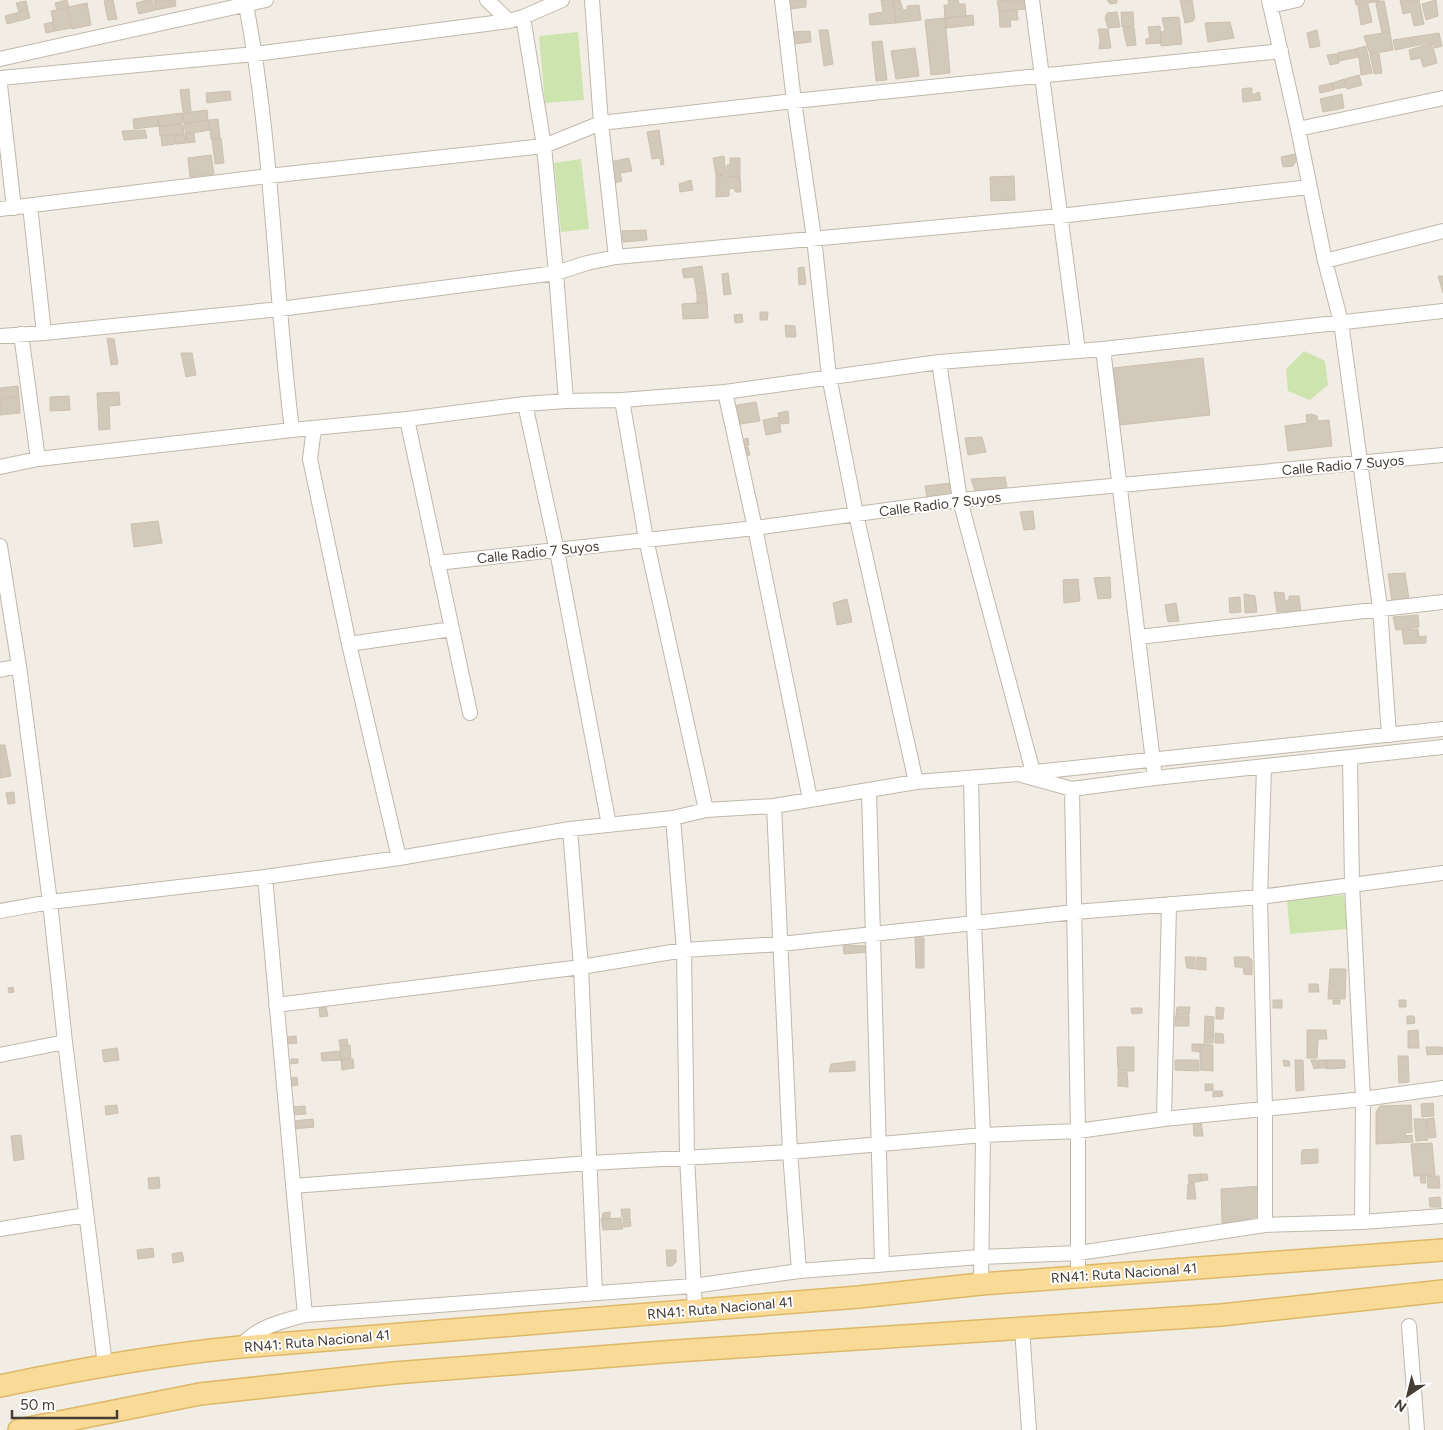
<svg xmlns="http://www.w3.org/2000/svg" width="1443" height="1430" viewBox="0 0 1443 1430" font-family="Figtree,sans-serif">
  <style>
    .green { fill: #cde4af }
    .building { fill: #d2c9bb; stroke: #cdc0ae }
    .lines { fill: none; stroke-linecap: round; stroke-linejoin: round }
    .street-casing { stroke: #bfb8ab; stroke-width: 16 }
    .primary-casing { stroke: #ddb867; stroke-width: 24 }
    .street { stroke: #fff; stroke-width: 14 }
    .primary { stroke: #f9db97; stroke-width: 21 }
    .labels { text-anchor: middle; stroke-width: 4; stroke-linejoin: round; paint-order: stroke }
    .street-label { font-size: 14px; fill: #433d35; stroke: #fff }
  </style>
  <rect width="100%" height="100%" fill="#f1ede5"/>
  <path class="green" d="M578,32L584,100L545,103L539,36Z
    M581,159L589,229L561,232L554,163Z
    M1304,351L1325,361L1328,385L1310,400L1288,391L1286,369Z
    M1344,895L1347,929L1290,934L1287,900Z"/>
  <path class="building" d="M67,0L69,7L57,10L55,3Z
    M113,0L117,19L108,20L104,1Z
    M147,0H152L155,10L139,14L136,3Z
    M154,0H175L176,6L156,10Z
    M789,0H806V7L790,9Z
    M881,0H893L896,23L870,25L869,14L883,12Z
    M893,0H900L903,10H907V6L919,5L921,20L896,23Z
    M948,0H958L959,4H965L966,16L945,18L944,5H949Z
    M1005,0H1024L1025,9L999,12L997,1Z
    M1107,0H1117V3L1110,4Z
    M1180,0H1192L1195,18L1193,21L1185,23Z
    M1355,0H1380V1L1356,5Z
    M1400,0H1419L1424,24L1414,26L1411,12L1403,14Z
    M1436,0L1438,16L1426,20L1422,4Z
    M26,1L28,9L19,12L16,3Z
    M1384,1L1390,31L1382,33L1376,4V2Z
    M87,3L91,25L72,29L68,7Z
    M1368,4L1372,22L1361,25L1358,6Z
    M67,8L71,28L55,31L51,11Z
    M28,10L30,18L19,21L16,13Z
    M1017,10L1018,20H1010L1011,27H1000L999,12Z
    M1117,12L1120,27L1108,28L1105,18L1107,13Z
    M1121,12H1133L1134,26L1122,27Z
    M16,13L18,21L7,24L5,16Z
    M973,15L974,25L946,28L945,18Z
    M1179,17L1182,44L1161,46V32L1165,31L1162,18Z
    M945,18L950,73L931,75L925,20Z
    M53,22L55,31L46,33L44,24Z
    M1230,22L1234,38L1208,42L1205,23Z
    M1160,26L1161,43L1146,44V39L1150,38L1148,27Z
    M1134,27L1136,45L1127,46L1123,28Z
    M1098,29H1108L1111,48L1099,49L1100,40Z
    M819,30H828L833,64L824,66Z
    M1317,30L1320,46L1310,48L1307,33Z
    M810,31L811,42L794,44L793,32Z
    M1390,32L1393,50L1370,54L1364,36Z
    M1439,33L1442,46L1435,48L1433,42L1395,50L1393,40Z
    M882,41L887,80L876,81L872,42Z
    M1432,43L1437,63L1423,67L1421,58L1411,60L1409,50Z
    M1366,46L1372,73L1361,75L1359,58L1355,49Z
    M915,48L919,76L896,79L891,51Z
    M1355,49L1358,57L1339,61L1337,53Z
    M1374,53L1379,54L1382,73L1374,74L1370,55Z
    M1336,54L1339,63L1330,65L1327,55Z
    M1359,75L1362,85L1347,89L1345,79Z
    M1344,79L1346,87L1334,89L1332,83Z
    M1332,83L1334,90L1320,93L1319,86Z
    M1248,88H1252V95L1259,92L1261,100L1243,102L1242,89Z
    M189,89L191,111L183,112L180,90Z
    M230,91L231,100L207,103L206,93Z
    M1342,94L1344,108L1323,112L1320,99Z
    M207,110L208,120L184,123L183,113Z
    M182,113L183,123L159,126L158,116Z
    M157,116L159,126L134,129L133,119Z
    M218,119L220,138L211,139L209,120Z
    M208,120L210,130L186,134L184,124Z
    M183,124L184,134L160,136L159,126Z
    M145,130L147,138L124,140L122,131Z
    M659,130L664,164L661,165L660,158L652,159L647,132Z
    M194,133L195,142L187,143L186,135Z
    M185,134L186,143L176,144L175,136Z
    M174,135L175,144L162,146L161,137Z
    M221,138L224,163L215,164L212,139Z
    M1295,154L1296,161L1293,166L1283,167L1281,157Z
    M211,155L214,174L190,177L188,158Z
    M724,156L726,174L716,175L713,158Z
    M629,158L632,171L620,173L622,181L614,183L610,162Z
    M730,158H740V177H727V165H730Z
    M716,175L740,177L741,192H736L733,188L729,189V196L716,197Z
    M1014,176L1015,200L991,201L990,177Z
    M691,180L693,190L680,192L679,184Z
    M646,230L647,240L623,242L622,231Z
    M702,266L706,292L697,294L694,277L684,278L682,269Z
    M804,267L806,284L799,285L798,268Z
    M728,273L731,294L724,295L722,274Z
    M1438,276H1443V293Z
    M706,293L707,302L697,303V294Z
    M707,302L708,318L683,319L682,304Z
    M760,312H768L767,320H760Z
    M742,314L743,322L735,323L734,315Z
    M785,325L795,326L796,337H786Z
    M107,338L114,339L118,364L111,365Z
    M181,353H192L196,375L186,377Z
    M1203,358L1210,415L1120,425L1113,368Z
    M18,386L19,396L0,398V388Z
    M119,392L120,405L109,406L110,429L99,430L97,393Z
    M69,396L70,410L50,411V397Z
    M19,397L20,413L0,415V399Z
    M756,402L760,421L734,425L732,410L737,405Z
    M788,411L789,423L781,424L778,413Z
    M1311,414L1317,416L1318,421L1329,420L1332,446L1288,451L1285,426L1307,423L1306,415Z
    M779,417L781,432L766,435L763,420Z
    M982,437L986,452L968,455L965,438Z
    M748,438L749,445L741,448L738,441Z
    M748,447L750,455L743,456L741,448Z
    M1005,477L1008,493L976,494L971,479Z
    M952,483L955,497L928,503L925,486Z
    M1033,511L1035,529L1024,530L1020,512Z
    M158,521L162,543L134,547L131,524Z
    M1405,573L1409,599L1392,601L1388,574Z
    M1110,577L1111,598L1098,599L1094,578Z
    M1078,579L1080,601L1064,603L1063,580Z
    M1274,592L1284,593L1285,601L1289,600V596H1299L1301,612H1277Z
    M1244,594L1255,596L1257,612L1245,613Z
    M1240,597L1241,612L1230,613L1229,598Z
    M847,599L852,622L837,625L833,603Z
    M1176,603L1179,621L1168,622L1165,605Z
    M1418,615L1419,627L1396,630L1393,617Z
    M1418,629L1419,637L1426,636V643L1404,644L1402,630Z
    M0,745H5L11,776L0,778Z
    M14,792L15,803L8,804L6,793Z
    M915,937L924,938V968H916Z
    M843,945L866,946L868,952L844,954Z
    M1185,957H1195V969L1187,968Z
    M1197,957L1206,958V970L1196,969Z
    M1234,957H1249L1252,960V975L1244,974L1243,967H1235Z
    M1330,969H1346L1345,999H1328Z
    M1309,984H1318L1319,992H1309Z
    M13,987L14,992L9,993L8,988Z
    M1273,1000H1282V1008H1273Z
    M1333,1000H1340V1004H1333Z
    M1399,1000H1406V1007H1399Z
    M326,1007L328,1016L320,1017L319,1008Z
    M1177,1007H1190L1189,1015H1176Z
    M1216,1007L1224,1008L1223,1019H1216Z
    M1131,1008H1142V1013L1132,1014Z
    M1175,1016H1189V1026H1175Z
    M1205,1016L1214,1017L1213,1043H1204Z
    M1407,1016H1414L1415,1023L1407,1024Z
    M1307,1030H1326L1327,1039H1318L1317,1058H1307Z
    M1418,1030L1419,1048H1408V1031Z
    M1215,1033L1223,1034L1224,1043H1215Z
    M296,1036L297,1043L287,1044L286,1037Z
    M347,1039L348,1045L340,1046L339,1040Z
    M1192,1044H1200V1052L1192,1051Z
    M1200,1044L1213,1045V1071L1200,1070Z
    M350,1045L351,1059L341,1060L340,1046Z
    M1117,1047H1134V1071H1118Z
    M1426,1047H1442L1443,1054L1427,1055Z
    M117,1048L119,1060L104,1062L102,1050Z
    M340,1051L341,1060L322,1061L321,1053Z
    M1398,1056H1408L1409,1082L1399,1083Z
    M291,1059H298V1063L291,1064Z
    M353,1059L354,1068L342,1070L341,1060Z
    M1175,1060H1198L1199,1071L1175,1070Z
    M1283,1060L1289,1061L1290,1066H1284Z
    M1295,1060H1303L1304,1090L1296,1091Z
    M1311,1060H1317L1319,1068L1314,1069Z
    M1318,1060H1326L1327,1068H1319Z
    M1326,1060H1345V1068L1327,1069Z
    M855,1061V1071L829,1072L831,1064Z
    M1118,1072H1127L1128,1087L1118,1086Z
    M297,1077L298,1085L290,1086V1078Z
    M1205,1084H1213V1090L1205,1091Z
    M1213,1091H1222L1223,1096L1213,1097Z
    M1433,1103L1434,1116L1422,1117L1421,1104Z
    M117,1105L118,1113L106,1115L105,1106Z
    M1411,1105L1412,1132L1405,1133L1406,1136L1412,1135L1413,1142L1376,1144V1112L1380,1106Z
    M305,1106L306,1114L292,1115L291,1107Z
    M1434,1118L1436,1137L1429,1138L1427,1119Z
    M313,1119L314,1127L293,1129V1121Z
    M1414,1119H1426L1428,1140L1416,1141Z
    M1193,1120H1201L1203,1136H1194Z
    M21,1135L24,1159L14,1161L11,1136Z
    M1432,1143L1435,1175L1414,1176L1411,1144Z
    M1318,1149V1163L1301,1164L1302,1150Z
    M1200,1174H1207L1208,1180L1201,1181Z
    M1201,1174V1181L1189,1183L1188,1175Z
    M1425,1176L1426,1183H1421L1420,1177Z
    M1427,1176H1439L1440,1188H1428Z
    M159,1177L160,1188L149,1189L148,1178Z
    M1194,1183L1196,1199H1187L1188,1184Z
    M1261,1186L1260,1217L1257,1221L1222,1223L1221,1189Z
    M1440,1197L1441,1207H1430L1429,1198Z
    M621,1209H630V1217H622Z
    M610,1212V1218L602,1219L603,1213Z
    M621,1218L623,1229L603,1230L601,1219Z
    M623,1218H630L631,1226L624,1227Z
    M153,1248L154,1257L138,1259L137,1250Z
    M666,1250H676V1262L672,1266H667Z
    M182,1252L184,1261L173,1263L172,1254Z"/>
  <g class="lines">
    <g class="street-casing">
      <path id="street" d="M245,0C273,141 274,287 292,430
        M487,0L509,21
        M592,0L601,123L616,257
        M782,0L794,101L814,238L829,376L856,514L916,782
        M1032,0L1078,351
        M1269,0L1298,129L1325,261L1341,322L1380,608L1389,735
        M1270,6L1297,0
        M523,17L544,146L556,273L566,401
        M0,59L266,0
        M0,78L255,54L509,21L523,17L562,0
        M0,85L14,208
        M1298,129L1443,98
        M30,206L44,333
        M0,209L268,176L544,146L601,123L794,101L1281,51
        M1325,261L1443,231
        M21,334L38,459
        M0,336L44,333L280,309L556,273L587,263L616,257L1060,216L1309,187
        M1103,349L1155,778
        M939,362L960,500L1033,772
        M725,392L755,528L810,799
        M622,400L646,539L706,810
        M525,404L557,551L609,825
        M407,419L470,713
        M314,428L310,459L349,644L399,858
        M0,467L38,459L292,430L407,419L525,404L566,401L622,400L725,392L939,362L1103,349L1443,311
        M0,546L19,666L50,902L65,1042L105,1365
        M437,563L755,528L960,500L1443,455
        M1139,637L1443,602
        M349,644L452,629
        M0,670L19,666
        M1350,758L1352,884L1363,1099L1362,1222
        M1264,767L1260,897L1265,1109V1225
        M1026,773L1443,729
        M971,778L974,923L983,1135L981,1284
        M1072,789L1078,1131V1276
        M869,791L882,1264
        M774,806L790,1152L799,1271L980,1257L1079,1253L1265,1225L1362,1222L1443,1216
        M673,818L684,950L687,1156L695,1310
        M570,829L581,967L595,1293
        M265,877L305,1315
        M0,911L50,902L265,877L399,858L570,829L673,818L706,810L774,806L916,782L1018,774L1072,789L1155,778L1443,747
        M276,1005L581,967L684,950L781,944L1075,912L1260,897L1443,873
        M0,1055L65,1042
        M1164,1119L1169,904
        M293,1186L589,1163L790,1152L983,1135L1078,1131L1164,1119L1363,1099L1443,1088
        M0,1229L86,1215
        M1409,1326L1417,1430
        M1022,1328L1029,1430
        M240,1347C258,1326 280,1322 305,1315L693,1286L799,1271"/>
    </g>
    <g class="primary-casing">
      <path id="primary" d="M0,1386C80,1369 159,1355 240,1347L859,1297L981,1284L1443,1250
        M19,1430L200,1394L394,1373L676,1351L1221,1315L1443,1291"/>
    </g>
    <use href="#street" class="street"/>
    <use href="#primary" class="primary"/>
  </g>
  <g class="labels">
    <g class="street-label">
      <text transform="translate(1343 465) rotate(-5)" y="5">Calle Radio 7 Suyos</text>
      <text transform="translate(940 504) rotate(-7)" y="5">Calle Radio 7 Suyos</text>
      <text transform="translate(538 552) rotate(-6)" y="5">Calle Radio 7 Suyos</text>
      <text transform="translate(1124 1273) rotate(-4)" y="5">RN41: Ruta Nacional 41</text>
      <text transform="translate(720 1308) rotate(-5)" y="5">RN41: Ruta Nacional 41</text>
      <text transform="translate(317 1341) rotate(-5)" y="5">RN41: Ruta Nacional 41</text>
    </g>
  </g>
  <g transform="translate(1408 1395) rotate(215)" stroke="#ffffff" stroke-width="4" paint-order="stroke">
  <path d="M0-4L9 19L0 12L-9 19Z" fill="#433d35"/>
  <text y="-8" font-size="14" font-weight="bold" text-anchor="middle" fill="#433d35">N</text>
  </g>
  <path d="M12 1410v8h105v-8" fill="none" stroke="#433d35" stroke-width="2.5"/>
  <text x="20" y="1410" font-size="15" fill="#433d35" stroke="#ffffff" stroke-width="4" paint-order="stroke">50 m</text>
</svg>
